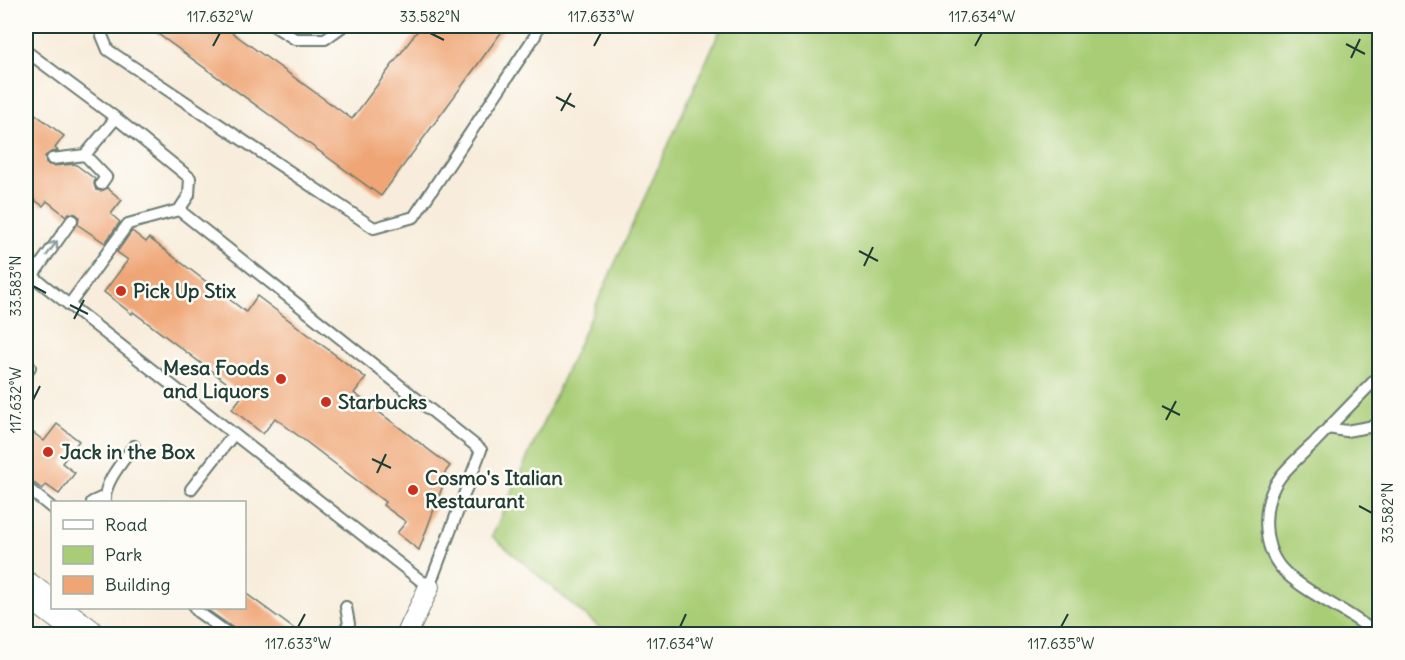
<svg xmlns="http://www.w3.org/2000/svg" width="1405" height="660" viewBox="0 0 1405 660" font-family="Delius,sans-serif">
  <style>
    .green { fill: #a9cd76; stroke: #648555; stroke-width: 1.5 }
    .building { fill: #efa574 }
    .lines { fill: none; stroke-linecap: round; stroke-linejoin: round }
    .service-casing { stroke: #6b7b6f; stroke-width: 14 }
    .minor-casing { stroke: #6b7b6f; stroke-width: 22 }
    .primary-casing { stroke: #6b7b6f; stroke-width: 34 }
    .service { stroke: #fff; stroke-width: 10 }
    .minor { stroke: #fff; stroke-width: 20 }
    .primary { stroke: #fff; stroke-width: 32 }
    .oneway { stroke: #8f9e9a }
    .ticks { fill: none; stroke: #1f3d34; stroke-width: 2 }
    .poi-dot { fill: #c8321e; stroke: #fdfcf7; stroke-width: 2 }
    .labels { text-anchor: middle; stroke-width: 5; stroke-linejoin: round; paint-order: stroke }
    .poi-label { font-size: 20px; font-weight: bold; fill: #1f3d34; stroke: #fdfcf7; text-anchor: start }
    .neatline { fill: none; stroke: #1f3d34; stroke-width: 2 }
    .ticks-label { font-size: 15px; text-anchor: middle; fill: #1f3d34 }
  </style>
  <rect width="100%" height="100%" fill="#fdfcf7"/>
  <filter id="ink" filterUnits="userSpaceOnUse"><feTurbulence type="fractalNoise" baseFrequency=".0167" numOctaves="2"/><feDisplacementMap in="SourceGraphic" scale="12" xChannelSelector="R" yChannelSelector="G"/><feConvolveMatrix kernelMatrix="1 2 1 2 8 2 1 2 1" color-interpolation-filters="sRGB"/></filter>
  <filter id="wash" filterUnits="userSpaceOnUse"><feTurbulence type="fractalNoise" baseFrequency=".008" numOctaves="4" result="noise"/><feDisplacementMap in="SourceGraphic" scale="24" xChannelSelector="R" yChannelSelector="G"/><feGaussianBlur stdDeviation="1.35" result="paint"/><feColorMatrix in="noise" values="0 0 0 0 0 0 0 0 0 0 0 0 0 0 0 0 0 1.4 0 .05"/><feComposite in="paint" operator="in"/></filter>
  <g filter="url(#wash)">
    <rect width="100%" height="100%" fill="#f8eddc"/>
    <path class="green" d="M722,26H1379V634H607L492,536Z"/>
    <g id="blocks">
      <path class="building" d="M147,26H223L352,119L421,26H506L381,196Z
        M26,107L64,136L55,148L58,151L51,152L45,156L46,164L53,166L75,164L95,179L94,184L96,190L101,191L107,188L122,200L111,214L120,222L105,243L78,225L79,217L76,214L69,213L66,216L47,201L43,206L32,198V189L26,186Z
        M132,231L146,242L149,238L246,312L257,296L366,378L354,393L450,466L443,475L446,477L419,550L397,533L406,522L383,505L385,502L275,418L263,434L232,409L243,395L133,312L132,314L104,292L128,260L117,252Z
        M57,424L79,441L62,463L75,473L59,494L46,485L42,489L26,477V427L44,441Z
        M244,592L301,634H242L205,608H244Z"/>
    </g>
  </g>
  <g filter="url(#ink)">
    <use href="#blocks" fill-opacity="0" stroke="#6b7b6f" stroke-width="1.5"/>
    <g class="lines">
      <g class="service-casing">
        <path id="service" d="M98,26L108,50L374,228L414,217L535,36L538,26
          M274,26L295,39H325L343,26
          M26,51L116,118
          M52,159L85,155
          M101,184L106,177L85,155L116,118L190,178L189,195L179,210
          M26,194V193
          M26,271L429,587L481,450L179,210L128,224L69,305
          M26,285L72,220
          M26,374L30,367
          M1328,428L1346,431L1380,425
          M26,487L52,508
          M191,489L234,434
          M92,502L105,496
          M105,502C103,483 123,461 134,446
          M195,608L198,612L229,634
          M341,634L349,624L346,607
          M1376,634C1349,610 1313,598 1286,573C1261,550 1260,503 1281,476C1290,465 1302,454 1313,444C1335,421 1357,398 1380,375"/>
      </g>
      <g class="minor-casing">
        <path id="minor" d="M407,634L429,587"/>
      </g>
      <g class="primary-casing">
        <path id="primary" d="M26,588L87,634"/>
      </g>
      <use href="#service" class="service"/>
      <use href="#minor" class="minor"/>
      <use href="#primary" class="primary"/>
    </g>
    <defs><path id="oneway-shaft" d="M-6 0H5M1.5-3L5.5 0L1.5 3" fill="none" stroke-width="1.6" stroke-linecap="round" stroke-linejoin="round" transform="scale(1.5)"/></defs>
    <use class="oneway" href="#oneway-shaft" transform="translate(52 248) rotate(-54)"/>
  </g>
  <path class="ticks" d="M430,33L444,40M1346,44L1365,54M213,46L220,33M594,46L601,33M975,46L982,33M1351,58L1360,39M556,97L575,107M561,111L571,93M859,251L878,261M864,266L873,247M33,286L46,293M70,305L88,314M74,319L84,300M33,400L40,386M1162,406L1180,415M1166,420L1176,401M372,459L391,468M377,473L386,454M1359,506L1372,513M298,627L305,614M680,627L686,614M1061,627L1068,614"/>
  <g class="poi-dot">
    <circle cx="121" cy="291" r="6"/>
    <circle cx="281" cy="379" r="6"/>
    <circle cx="326" cy="402" r="6"/>
    <circle cx="48" cy="452" r="6"/>
    <circle cx="413" cy="490" r="6"/>
  </g>
  <g class="labels">
    <g class="poi-label">
      <text x="133" y="298">Pick Up Stix</text>
      <text x="269" y="375" text-anchor="end">Mesa Foods<tspan x="269" dy="23">and Liquors</tspan></text>
      <text x="338" y="409">Starbucks</text>
      <text x="60" y="459">Jack in the Box</text>
      <text x="425" y="485">Cosmo's Italian<tspan x="425" dy="23">Restaurant</tspan></text>
    </g>
  </g>
  <rect width="1405" height="660" fill="none" stroke="#fdfcf7" stroke-width="66"/>
  <rect x="51" y="501" width="195" height="108" fill="#fdfcf7" stroke="#a4b0a9" stroke-width="1.5"/>
  <rect x="63" y="520" width="30" height="9" fill="#ffffff" stroke="#a4b0a9" stroke-width="1.5"/>
  <text x="105" y="531" font-size="18" fill="#1f3d34">Road</text>
  <rect x="63" y="546" width="30" height="18" fill="#a9cd76" stroke="#a4b0a9" stroke-width="1.5"/>
  <text x="105" y="561" font-size="18" fill="#1f3d34">Park</text>
  <rect x="63" y="576" width="30" height="18" fill="#efa574" stroke="#a4b0a9" stroke-width="1.5"/>
  <text x="105" y="591" font-size="18" fill="#1f3d34">Building</text>
  <rect x="33" y="33" width="1339" height="594" class="neatline"/>
  <g class="ticks-label">
    <text x="220" y="22">117.632°W</text>
    <text x="430" y="22">33.582°N</text>
    <text x="601" y="22">117.633°W</text>
    <text x="982" y="22">117.634°W</text>
    <text transform="translate(16 286) rotate(-90)" y="5">33.583°N</text>
    <text transform="translate(16 400) rotate(-90)" y="5">117.632°W</text>
    <text transform="translate(1388 513) rotate(-90)" y="5">33.582°N</text>
    <text x="298" y="649">117.633°W</text>
    <text x="680" y="649">117.634°W</text>
    <text x="1061" y="649">117.635°W</text>
  </g>
</svg>
